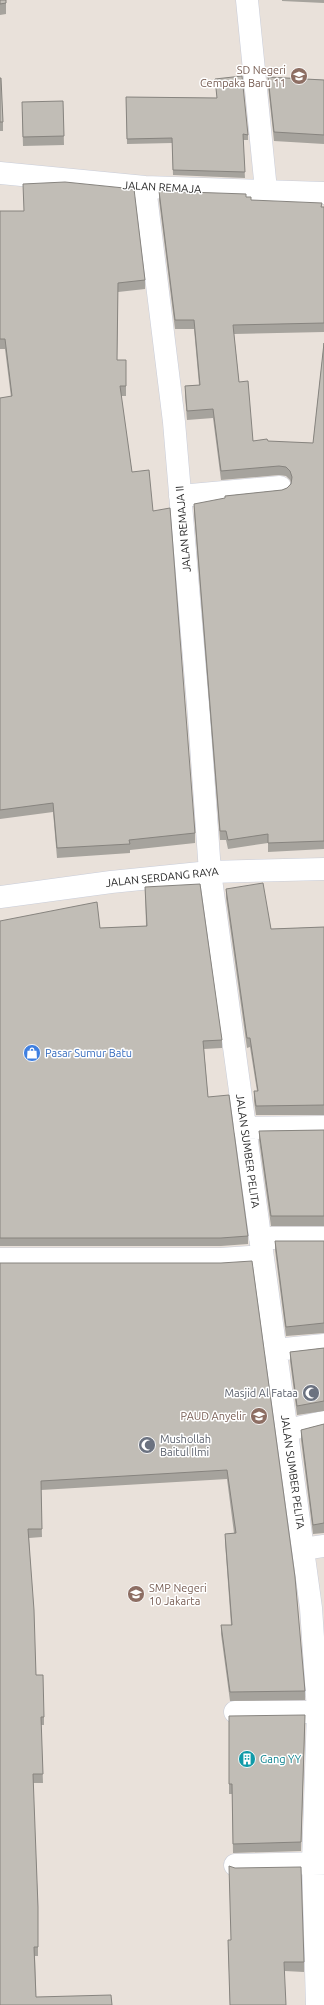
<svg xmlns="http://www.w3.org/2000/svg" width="324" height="2005" viewBox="0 0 324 2005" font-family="Ubuntu,sans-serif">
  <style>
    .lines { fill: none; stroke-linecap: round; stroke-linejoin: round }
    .street-casing { stroke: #c9cdd9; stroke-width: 23 }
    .secondary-casing { stroke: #c9cdd9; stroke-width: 23 }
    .street { stroke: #fff; stroke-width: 22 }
    .secondary { stroke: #fff; stroke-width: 22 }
    .wall { fill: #a6a39d }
    .building { fill: #c1bdb6; stroke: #87847f }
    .labels { text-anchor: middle; stroke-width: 3; stroke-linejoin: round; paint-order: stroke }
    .education-label { font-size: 11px; fill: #785e54; stroke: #fff; text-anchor: end }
    .street-label { font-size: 11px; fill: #282828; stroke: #fff }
    .shop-label { font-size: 11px; fill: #366cbe; stroke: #fff; text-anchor: start }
    .worship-label { font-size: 11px; fill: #5b616d; stroke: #fff; text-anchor: end }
    .culture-label { font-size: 11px; fill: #0d838f; stroke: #fff; text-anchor: start }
  </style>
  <rect width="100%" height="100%" fill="#e9e1da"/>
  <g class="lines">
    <g class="street-casing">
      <path id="street" d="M247,0L266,190
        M0,173L145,187L324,193
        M145,187L174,422L199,717L210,872L311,1608L318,1711L313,1863L317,2005
        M180,496L280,487
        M244,1128L324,1127
        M260,1238H324
        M0,1259H221L262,1256
        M275,1350L324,1345
        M287,1430L324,1422
        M303,1549L324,1546
        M235,1712H324
        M235,1865L324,1863"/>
    </g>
    <g class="secondary-casing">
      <path id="secondary" d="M0,897L111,882L210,872L324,869"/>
    </g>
    <use href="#street" class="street"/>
    <use href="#secondary" class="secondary"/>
  </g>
  <path class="wall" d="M0,0L6,3V14L0,15Z
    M282,0H324V3L282,1Z
    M268,77L324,80V144L274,141L268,86Z
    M0,78L3,122V131H0Z
    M215,79L248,135V140H243L245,178L173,175L172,143L127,144L126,97L217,98Z
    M63,101L64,145L23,146L22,112Z
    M159,191L246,197L251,200L324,207V332L234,334L239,382L253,441L313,443L324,343V849L268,852V843L228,849L226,840H220L194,513V504L225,499V496L282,490L287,488L291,483L290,480L286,476L279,475L221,480L213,418L187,420L185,395V386L199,385L194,329H175L159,200Z
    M0,211L145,280V289L118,292L117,360H126V396H121L132,472L153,511L195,833V843L130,850V853L57,858L53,812L0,819V398L11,397L5,349H0Z
    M145,887L222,1040V1048L204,1049L208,1097L248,1236V1244L221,1246H0V921L100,928L146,926Z
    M226,889L271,929L324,927V1115H256L254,1101V1091H257L250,1047L247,1048L226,898Z
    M324,1130V1226H271L259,1140V1131Z
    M275,1241H324V1333L286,1336L275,1250Z
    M0,1263H221L305,1691V1700L230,1701L221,1634V1625H231L225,1542V1534L234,1533L227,1479L41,1490L42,1537L29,1538L36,1675L44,1717V1725H41L43,1783H33L38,1907V1956H35L36,1997L0,2005Z
    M324,1348V1411L297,1415L290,1361V1352Z
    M324,1424V1533L313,1534L301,1440V1430Z
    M229,1716L305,1724L301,1851L233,1853L232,1794H229Z
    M228,1940L304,1962V1972L285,1971L230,2005Z"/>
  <path class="building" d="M0,0H6V3L0,4Z
    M242,76L248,135L243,134L245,172L173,170L172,138L127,139L126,97L217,98L215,79Z
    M268,77L324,80V135L274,132Z
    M0,78H1L3,122H0Z
    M63,101L64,136L23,137L22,102Z
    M65,182L134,189L145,280L118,283L117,360H126V386H120L132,472L149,470L153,511L170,508L195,833L129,840L130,844L57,848L53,803L0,810V398L12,396L5,339H0V211H24L23,184Z
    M159,191L246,194V197H251V200L322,203L321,207H324V323L233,325L239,382L248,381L253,441L267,439L268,441L313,443L324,343V841L268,843V834L228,840L226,831H220L194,504L225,498V496L282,490L287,488L291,484L292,477L290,471L286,467L279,466L221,471L213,409L187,411L185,386L200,385L194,320H175Z
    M263,883L271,929L324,927V1105L256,1106L254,1091H258L250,1038H247L226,889Z
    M200,884L222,1040L203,1041L208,1097L229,1095L248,1236L221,1238H0V921L97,902L100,928L147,926L145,887Z
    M324,1130V1216H271L259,1131Z
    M275,1241H324V1323L286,1327Z
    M252,1261L295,1577L305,1691L230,1692L221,1625H232L225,1534L236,1533L227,1470L41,1481L42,1529H28L34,1610L36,1675H43L44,1717H41L43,1774H33L38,1907V1947H34L36,1997L111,1995L112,2005H0V1263H221Z
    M324,1348V1401L297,1406L290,1352Z
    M324,1424V1523L313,1525L301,1430Z
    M305,1715L301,1842L233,1844L232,1784H229V1716Z
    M229,1866L235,1868L301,1867L304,1962H284L286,2005H230L228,1940H231Z"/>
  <defs>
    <g id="school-disc" transform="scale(0.9)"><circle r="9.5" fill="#8d6e63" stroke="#fff"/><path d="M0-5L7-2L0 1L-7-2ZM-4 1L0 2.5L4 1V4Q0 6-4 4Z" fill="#fff"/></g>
    <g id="shop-disc" transform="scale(0.9)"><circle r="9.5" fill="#3f7fe0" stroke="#fff"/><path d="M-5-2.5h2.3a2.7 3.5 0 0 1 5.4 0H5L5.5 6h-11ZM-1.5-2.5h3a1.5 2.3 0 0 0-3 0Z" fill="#fff"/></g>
    <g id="mosque-disc" transform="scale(0.9)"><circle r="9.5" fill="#6b7280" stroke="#fff"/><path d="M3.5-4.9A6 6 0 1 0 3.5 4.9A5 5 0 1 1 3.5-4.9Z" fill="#fff"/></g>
    <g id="building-disc" transform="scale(0.9)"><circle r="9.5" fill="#0f9aa8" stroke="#fff"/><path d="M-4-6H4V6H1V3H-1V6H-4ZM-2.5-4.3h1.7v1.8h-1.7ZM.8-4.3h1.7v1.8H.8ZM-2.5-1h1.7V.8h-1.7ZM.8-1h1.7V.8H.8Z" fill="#fff"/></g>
  </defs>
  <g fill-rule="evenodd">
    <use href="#school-disc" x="299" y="76"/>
    <use href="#shop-disc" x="32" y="1053"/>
    <use href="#mosque-disc" x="311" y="1393"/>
    <use href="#school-disc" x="259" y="1416"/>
    <use href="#mosque-disc" x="147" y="1445"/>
    <use href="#school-disc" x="136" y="1594"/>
    <use href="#building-disc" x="247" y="1759"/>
  </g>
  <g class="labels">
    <g class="education-label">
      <text x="286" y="74">SD Negeri<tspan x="286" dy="13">Cempaka Baru 11</tspan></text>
      <text x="246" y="1420">PAUD Anyelir</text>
      <text x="149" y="1592" text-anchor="start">SMP Negeri<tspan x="149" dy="13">10 Jakarta</tspan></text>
    </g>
    <g class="street-label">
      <text transform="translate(162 187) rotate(3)" y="4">JALAN REMAJA</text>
      <text transform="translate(183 529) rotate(-95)" y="4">JALAN REMAJA II</text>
      <text transform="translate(162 877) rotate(-6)" y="4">JALAN SERDANG RAYA</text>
      <text transform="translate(248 1151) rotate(82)" y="4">JALAN SUMBER PELITA</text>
      <text transform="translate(293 1472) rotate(82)" y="4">JALAN SUMBER PELITA</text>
    </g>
    <g class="shop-label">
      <text x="45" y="1057">Pasar Sumur Batu</text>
    </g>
    <g class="worship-label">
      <text x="298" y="1397">Masjid Al Fataa</text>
      <text x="160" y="1443" text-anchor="start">Mushollah<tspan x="160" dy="13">Baitul Ilmi</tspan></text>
    </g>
    <g class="culture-label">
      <text x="260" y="1763">Gang YY</text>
    </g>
  </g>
</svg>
